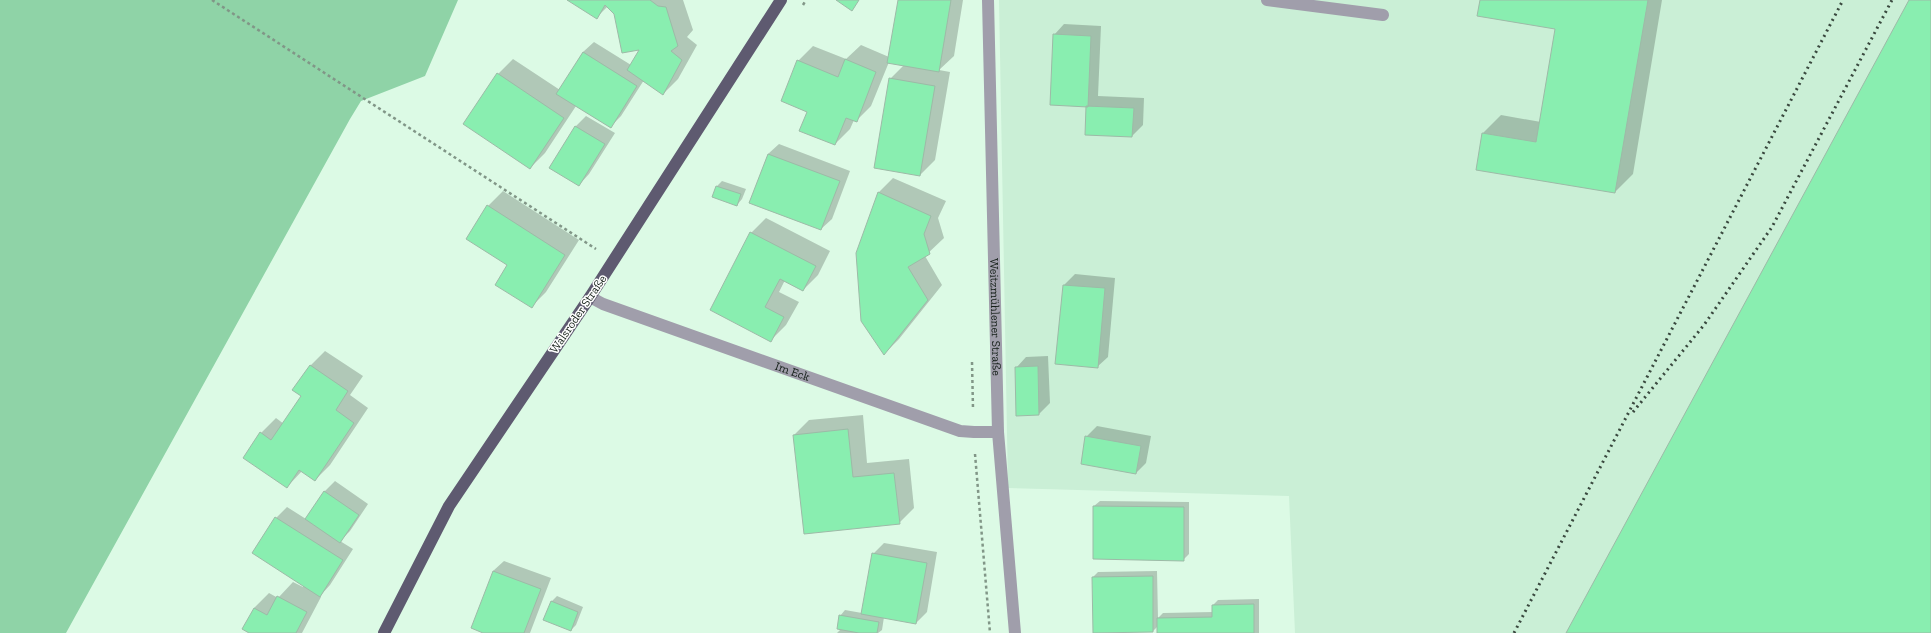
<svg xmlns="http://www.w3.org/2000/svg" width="1931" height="633" viewBox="0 0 1931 633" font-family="'Zilla Slab',serif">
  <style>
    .built { fill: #caefd6 }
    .green { fill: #8fd3a7 }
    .shadow { fill: #0003 }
    .building { fill: #89eeb0; stroke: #9dbaa7 }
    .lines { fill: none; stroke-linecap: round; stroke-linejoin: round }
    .path { stroke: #819687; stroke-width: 2.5; stroke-dasharray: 3 3; stroke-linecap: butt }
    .minor { stroke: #a09eab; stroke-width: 12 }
    .major { stroke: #5e5a70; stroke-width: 12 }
    .rail { stroke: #39483e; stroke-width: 3; stroke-dasharray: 2 4; stroke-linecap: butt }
    .labels { text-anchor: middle; stroke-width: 3; stroke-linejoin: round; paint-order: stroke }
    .street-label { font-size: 12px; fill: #131e17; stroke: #fff }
  </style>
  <rect width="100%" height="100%" fill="#dcfae5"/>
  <path class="built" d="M999,0H1931V633H1295L1289,496L1008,488Z"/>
  <path class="green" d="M0,0H458L425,76L361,101L350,119L66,633H0Z"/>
  <path class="shadow" d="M569,0H683L693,30L687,37L697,45L678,79L663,94L644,80L621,116L610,127L576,106L545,153L530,168L498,74L513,59L560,90L583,52L594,42L631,65L641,48L615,13L608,6L597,17Z
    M899,0H963L954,56L939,70L950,72L935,160L920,175L890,79L904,65L889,62L871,106L856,121L854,120L850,129L835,144L808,111L798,61L813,46L846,59L861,45L889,57Z
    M1481,0H1662L1633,174L1615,192L1477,169L1483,133L1501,115L1541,122L1556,28Z
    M1064,24L1101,26L1098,96L1144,98L1143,125L1132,136L1086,134L1087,105L1054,35Z
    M586,116L615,133L589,174L579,185L550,168L576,126Z
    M779,144L850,171L832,219L821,229L750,202L768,154Z
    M893,178L946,201L938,218L944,238L925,256L942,285L899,339L884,354L878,193Z
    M722,181L746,189L742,199L737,205L713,197L717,186Z
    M503,191L579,240L546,292L531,307L509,265L488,206Z
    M766,218L830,251L818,275L803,290L785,280L779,292L799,302L786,325L771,340L751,233Z
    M1075,274L1115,278L1108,357L1097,367L1056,363L1064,285Z
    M325,351L363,376L350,395L368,408L330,465L315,480L302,471L287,487L261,433L276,418L284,424L302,396L310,366Z
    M1048,356L1050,403L1039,414L1016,368L1026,357Z
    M863,415L867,463L909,459L914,508L899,523L794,435L809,420Z
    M1097,426L1151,436L1146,463L1136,473L1086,437Z
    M335,481L368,504L350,531L340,541L353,549L330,585L320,596L321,597L302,633H251L254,608L269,593L278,598L293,582L303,587V585L253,553L276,518L287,507L306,519L324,492Z
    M1100,501L1189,502V554L1183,560L1094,506Z
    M884,543L937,552L927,612L916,623L884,617L882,630L878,633H837L841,629L840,616L845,610L862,613L873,554Z
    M504,561L551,578L530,633H486L493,571Z
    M1157,571L1158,618L1163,613L1213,612V605L1218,600L1259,599V633H1158V626L1153,631L1094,632L1093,577L1098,572Z
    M557,596L583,607L576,625L571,630L551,602Z"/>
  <path class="building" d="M567,0H650L658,6L666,7L678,46L671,51L682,60L663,95L627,70L639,50L622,53L614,14L605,5L597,19Z
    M836,0H859L852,11Z
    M898,0H951L939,72L887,63Z
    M1480,0H1648L1615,193L1476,170L1482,133L1536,142L1555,29L1477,16Z
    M1909,0H1931V633H1566Z
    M1053,34L1091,36L1088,107L1050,105Z
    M583,52L637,86L611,128L556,94Z
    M845,59L876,72L857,122L846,118L835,145L799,131L807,112L781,101L797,60L838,77Z
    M497,73L564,118L530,169L463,124Z
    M889,78L935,86L920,176L874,168Z
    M1086,106L1134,108L1132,137L1085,135Z
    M575,126L605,144L579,186L549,168Z
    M768,154L840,181L821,230L749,203Z
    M716,186L741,194L737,206L712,197Z
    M878,192L931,216L924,234L930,254L908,267L928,300L884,355L861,321L856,253Z
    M487,205L565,255L532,308L495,285L507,265L466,239Z
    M750,232L816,266L803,291L780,279L765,307L784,317L771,342L710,310Z
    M1063,285L1105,288L1098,368L1055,364Z
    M310,365L348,391L336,410L354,423L315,481L299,470L287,488L243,458L260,432L271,440L301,396L292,390Z
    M1038,366L1039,415L1016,416L1015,367Z
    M848,429L853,477L894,473L900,524L804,534L793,435Z
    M1085,436L1141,446L1136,474L1081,464Z
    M324,491L359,515L340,543L305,519Z
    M1093,506L1184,507V561L1093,559Z
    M275,517L343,560L320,597L252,553Z
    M872,553L927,563L916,624L861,614Z
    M493,571L541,589L524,633H483L471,628Z
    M1153,576V632L1093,633L1092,577Z
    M277,596L307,612L296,633H249L242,629L254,608L267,615Z
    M551,601L578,612L571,631L543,620Z
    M1254,604V633H1157V618L1212,617V605Z
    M839,615L879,622L877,633H859L837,629Z"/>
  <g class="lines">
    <path class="path" d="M212,0L596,249
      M803,5L806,0
      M972,362L973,409
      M975,454L990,633"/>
    <g class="minor">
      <path id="s1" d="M988,0L998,432L1015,633"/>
      <path d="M1267,0L1383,15"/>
      <path id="s2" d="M590,297L603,304L960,431L974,432H998"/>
    </g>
    <path class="major" d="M384,633L449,506L590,297L781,0"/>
    <path class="rail" d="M1633,412L1704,325L1772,227L1892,0
      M1514,633L1843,0"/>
  </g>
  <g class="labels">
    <g class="street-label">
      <text transform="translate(578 314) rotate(-56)" y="4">Walsroder Straße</text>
      <text dy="4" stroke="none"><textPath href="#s1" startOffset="317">Weitzmühlener Straße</textPath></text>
      <text dy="4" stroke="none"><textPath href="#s2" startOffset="216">Im Eck</textPath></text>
    </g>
  </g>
</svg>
